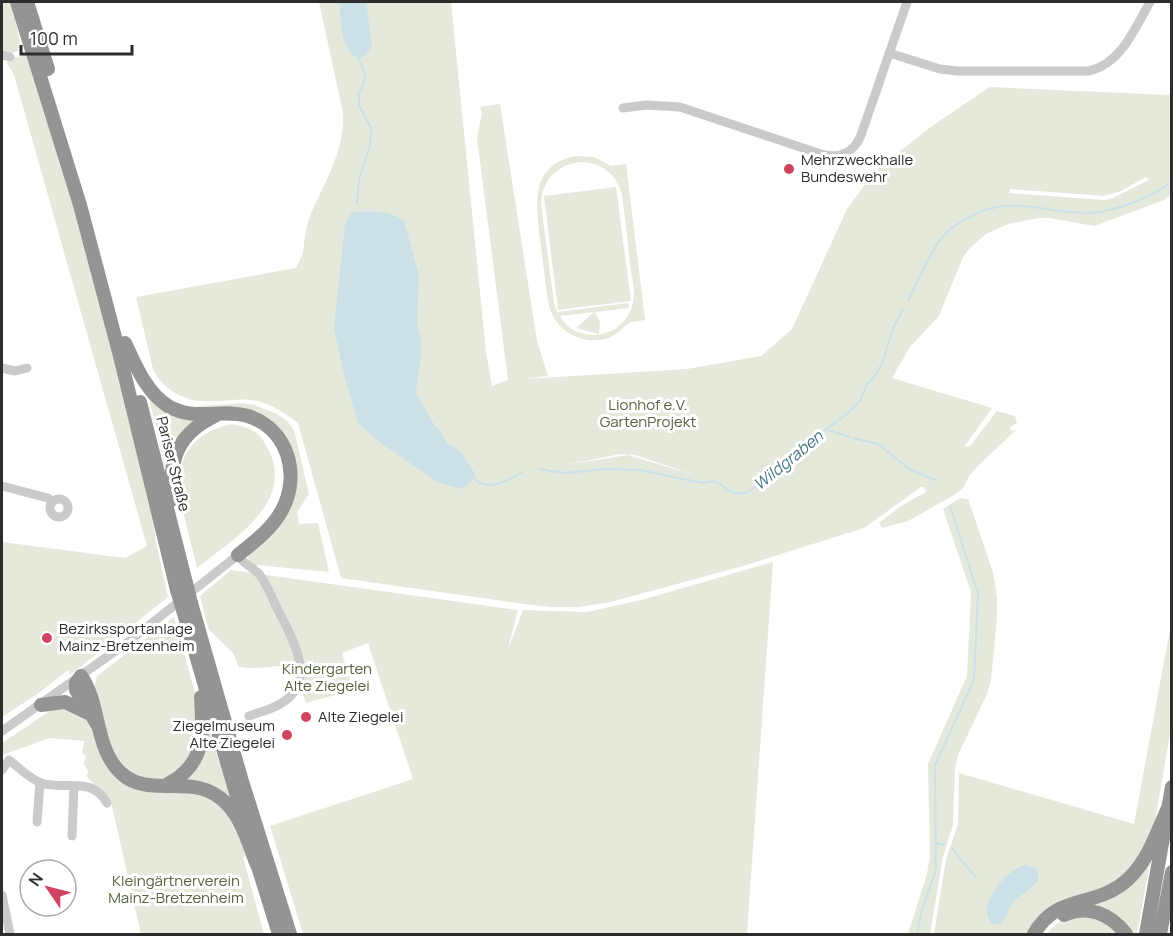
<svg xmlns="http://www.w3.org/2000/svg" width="1173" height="936" viewBox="0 0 1173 936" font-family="Manrope,sans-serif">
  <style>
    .green { fill: #e5e9dc; fill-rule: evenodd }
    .water { fill: #cbe0e7 }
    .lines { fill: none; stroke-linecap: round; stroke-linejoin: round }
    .stream { stroke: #cbe0e7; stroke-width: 2 }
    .minor { stroke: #cacaca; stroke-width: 9 }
    .highway { stroke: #949494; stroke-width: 14 }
    .highway-bridge { stroke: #949494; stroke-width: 14 }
    .poi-dot { fill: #d04462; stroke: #fff; stroke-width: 2 }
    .labels { text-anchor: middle; stroke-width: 6; stroke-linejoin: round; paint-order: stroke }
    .poi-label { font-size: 15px; fill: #2d2d2d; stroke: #fff; text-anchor: start }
    .park-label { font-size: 15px; fill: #566340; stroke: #fff }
    .street-label { font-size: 15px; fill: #2d2d2d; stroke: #fff }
    .water-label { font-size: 16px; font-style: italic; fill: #457685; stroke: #fff }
  </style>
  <rect width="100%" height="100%" fill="#fff"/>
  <path class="green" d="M2,2H12L20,41L18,51L8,54L3,51Z
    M319,2H451L486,352L492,386L508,380L477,138L482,113L480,107L500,104L537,341L548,376L525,379L687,369L761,356L792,329L847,209L875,171L932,126L990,87L1169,95L1171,90V194L1164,200L1094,226L1050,218H1039L1008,224L986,234L971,247L963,257L939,316L910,347L892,378L992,408L964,447L970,446L997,411L1015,416L1017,423L1010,427L1011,431L1016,430L979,465L969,476L963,488L956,494L908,521L882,528L879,523L901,506L926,492L924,487H921L864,528L743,566L611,602L579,607H551L531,605L341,578L298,423C286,414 272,404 257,401C245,398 232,400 220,401C191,404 166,395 153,369L136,297L296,268C298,263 302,257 303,251C305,240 305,230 309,219C323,184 345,153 343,113ZM1146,177L1149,180L1113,198L1105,200L1009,193L1010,189L1104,196L1121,191ZM621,454L635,455L695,475L628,455L565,465Z
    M26,54L84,237L153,518L156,542L168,597L70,675L68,670L39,693L2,717V542L125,558L147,546L14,75L7,63L8,60Z
    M575,156L594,157L611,166L626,164L645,320C641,321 635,321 631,322C623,326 618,335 608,338C581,347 552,329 548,301C545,281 543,260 540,240C536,204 529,166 575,156ZM580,162C601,162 617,174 622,195C625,218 628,241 630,264C632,278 636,293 632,306C627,323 612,335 594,335C580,335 567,329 560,316L594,312L576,328L599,334L600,322L595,312L629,308L628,303L557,312L554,303L541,204C542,181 556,165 580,162Z
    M616,187L631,301L558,310L544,196Z
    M148,393L196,417L166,468H165Z
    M241,403L255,405L277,414L287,421L294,430L309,494L297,512L299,524L318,523L329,572L257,565L254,567L249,562L248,555L294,488L271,424L199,411V406Z
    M232,424C255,429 260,432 270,453C293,505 230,541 197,568C185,512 152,442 232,424Z
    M960,498L968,499L993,572L997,597V617L991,680L987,694L958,755L955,769L953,825L943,857L930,934H908L927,874L930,856L928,764L967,676L971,592L943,509Z
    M773,562L747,934H303L270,826L413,779L368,643L342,653L353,690L306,703L292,666C274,665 258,670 239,667L233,653L209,630L200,596L231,570L518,610L507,652L523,610L587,612L645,599Z
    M174,617L194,689L198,714L192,760L163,781L134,777L113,755L94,689L97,676Z
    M1171,624V729L1153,832L1132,872L1031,934H934L946,859L958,824L959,773L1134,824Z
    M58,709L67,710L90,722L112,770L212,796L234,821L246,856L243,857L264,934H141L111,802L87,777L88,771L84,764L86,755L82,754L84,741L50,738L2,755V743L50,711Z
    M207,722L233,807L183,782Z
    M1151,858L1137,934H1130L1087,907Z
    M1096,914L1123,934H1047C1062,915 1074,917 1096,914Z"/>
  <path class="water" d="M339,2H366L372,45L366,55L359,58C339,52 342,19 339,2Z
    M352,212C368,211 391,210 404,221L419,275L417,324L421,340V354L416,393L435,426L439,429L447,443L462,453L475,474L470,484L461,489L439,483L378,441L358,423L345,379L334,328L345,224Z
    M1024,865L1034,868L1038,871V880C1030,892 1022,893 1013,902C1007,908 1007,919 1001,923C998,925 996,925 992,924C975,906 1005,871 1024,865Z"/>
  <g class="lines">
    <path class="stream" d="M357,203L359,180L370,145L371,128L359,105V94L366,77L358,57
      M908,300C920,278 930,250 947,232C952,227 960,223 966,219C1013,190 1052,218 1100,212C1124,208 1152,196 1172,182
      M829,430L849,437
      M853,438L878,444L911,470L935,480
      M539,469L565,473L606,469L640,470L702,483C727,474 721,502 750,491L812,439L846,415L860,401L867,384L877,373L883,361L893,328L903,309
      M472,476C484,494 508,481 522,472
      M936,843L944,845
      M952,848L976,878
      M917,934L921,913L936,870L935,765L974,680L978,594L950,506"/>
    <path class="minor" d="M889,53L940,69L957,71H1089C1121,64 1135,28 1150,2
      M2,55L10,57
      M623,108L646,105L680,107L821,154C839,159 854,153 861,135L907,2
      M2,368L15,371L27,368
      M2,486L48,498L52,501
      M50 508a9 9 0 1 1 18 0a9 9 0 1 1-18 0Z
      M2,731L128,642L238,555C243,564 251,566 258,573C266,581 274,603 280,614C294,642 318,683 280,704C271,710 259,712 249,716
      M2,770L9,760C18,767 30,779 41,783C66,791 91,775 107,803
      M37,822L40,782
      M72,836L74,786
      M2,895L10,934"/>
    <path class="highway" d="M17,2L80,205L120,356L177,590
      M27,2L48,69
      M125,343C136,366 146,392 168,406C195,422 222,408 248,416C288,429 301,475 282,510C272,529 254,542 238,555
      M140,402L186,583
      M170,501C171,460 175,435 215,416
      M191,603L241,778L290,934
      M183,610L244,821
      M41,705L65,702L90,714
      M97,724L76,690V683L81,676C101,704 94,748 121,773C151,801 194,769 227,804C242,819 249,845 257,865
      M168,784C206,764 203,734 201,697
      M255,857L279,934
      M1064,915C1087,904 1111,914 1126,934
      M1034,934C1055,896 1090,907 1121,885C1146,867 1155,837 1167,810
      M1146,934L1172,787
      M1160,934L1172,872"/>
    <path class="highway-bridge" d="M186,583L191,603
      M177,590L183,610"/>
  </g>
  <g class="poi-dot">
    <circle cx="789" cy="169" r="6"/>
    <circle cx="47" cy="638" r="6"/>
    <circle cx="306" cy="717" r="6"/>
    <circle cx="287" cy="735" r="6"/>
  </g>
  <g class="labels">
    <g class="poi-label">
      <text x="801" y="165">Mehrzweckhalle<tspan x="801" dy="17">Bundeswehr</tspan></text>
      <text x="59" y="634">Bezirkssportanlage<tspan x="59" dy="17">Mainz-Bretzenheim</tspan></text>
      <text x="318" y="722">Alte Ziegelei</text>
      <text x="275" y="731" text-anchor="end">Ziegelmuseum<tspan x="275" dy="17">Alte Ziegelei</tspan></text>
    </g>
    <g class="park-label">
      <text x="648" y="410">Lionhof e.V.<tspan x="648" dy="17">GartenProjekt</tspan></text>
      <text x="327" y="674">Kindergarten<tspan x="327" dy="17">Alte Ziegelei</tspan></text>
      <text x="176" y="886">Kleingärtnerverein<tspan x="176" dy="17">Mainz-Bretzenheim</tspan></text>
    </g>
    <g class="street-label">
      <text transform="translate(173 464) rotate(76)" y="5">Pariser Straße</text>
    </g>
    <g class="water-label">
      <text transform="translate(788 460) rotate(-39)" y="6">Wildgraben</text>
    </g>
  </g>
  <rect width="1173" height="936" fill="none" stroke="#2d2d2d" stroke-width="6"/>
  <g transform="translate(48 888) rotate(305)"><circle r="28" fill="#ffffff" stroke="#ababab" stroke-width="1.5"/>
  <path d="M0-4.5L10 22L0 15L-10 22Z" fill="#d04462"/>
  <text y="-9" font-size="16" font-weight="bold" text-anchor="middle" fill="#2d2d2d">N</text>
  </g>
  <path d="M21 45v9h111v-9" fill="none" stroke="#2d2d2d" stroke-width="3"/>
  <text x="30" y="45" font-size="18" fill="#2d2d2d" stroke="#ffffff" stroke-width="4.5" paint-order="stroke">100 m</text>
</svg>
